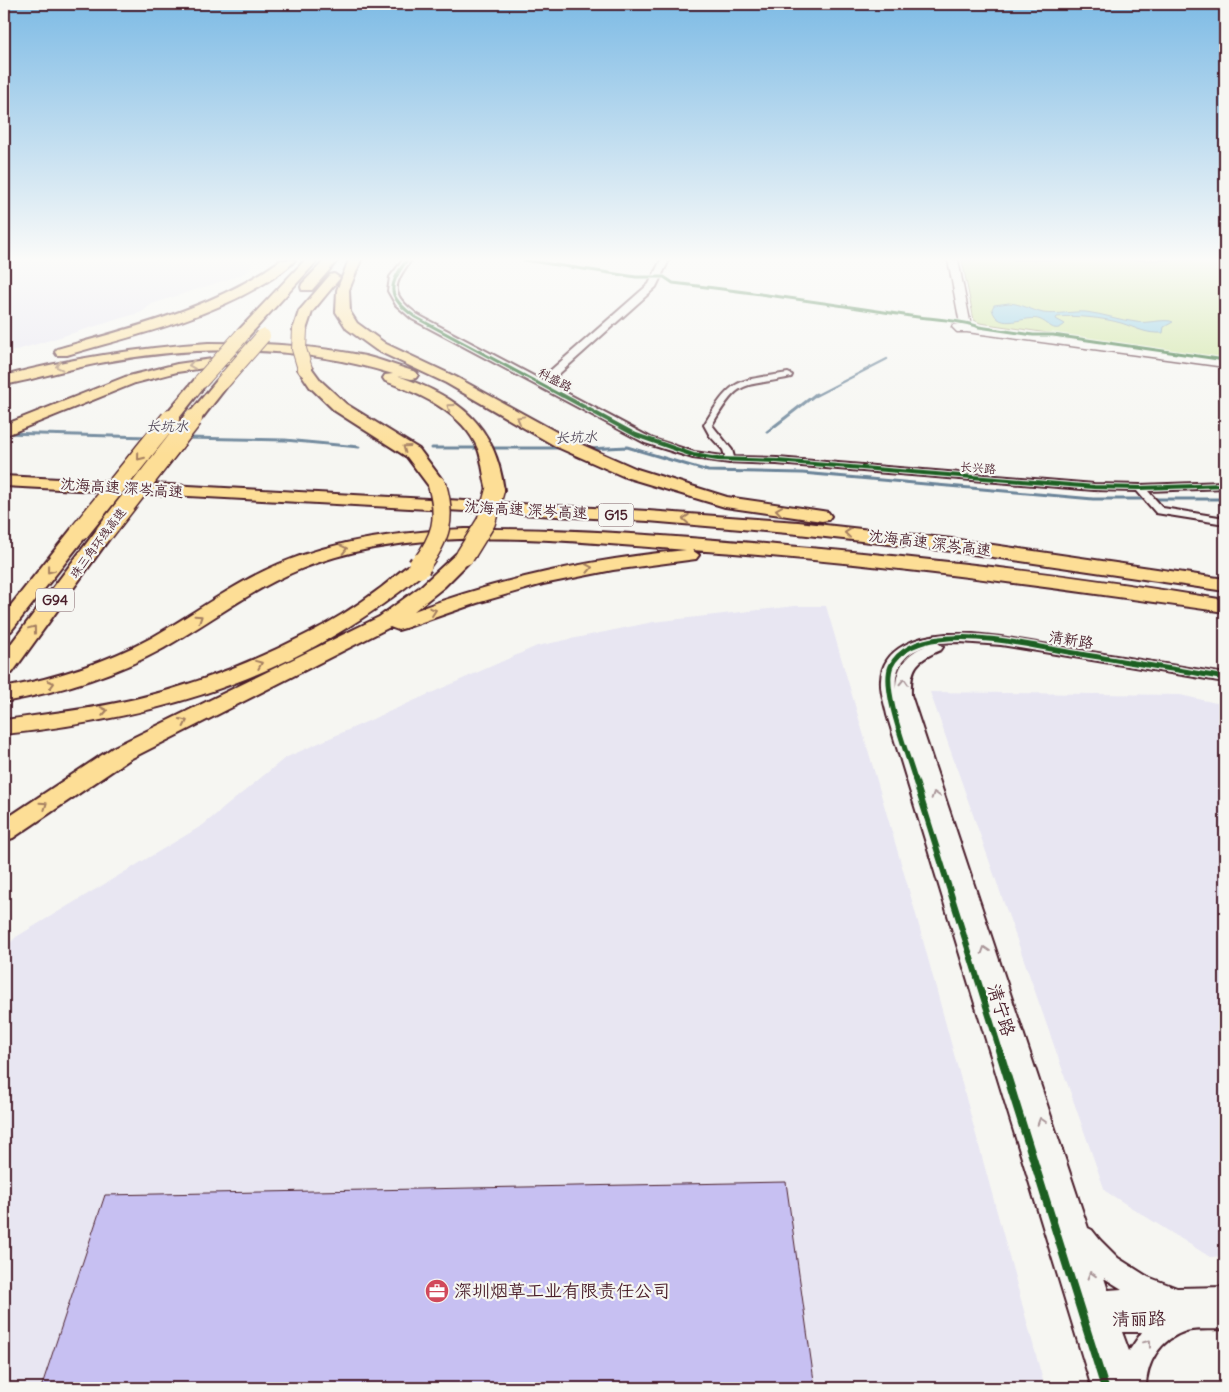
<svg xmlns="http://www.w3.org/2000/svg" width="1229" height="1392" viewBox="0 0 1229 1392" font-family="Delius,'LXGW WenKai TC',sans-serif">
  <style>
    .built { fill: #e8e6f2 }
    .green { fill: #c9e298; stroke: #8a8062 }
    .water { fill: #7fc6e0; stroke: #6a8398 }
    .lines { fill: none; stroke-linecap: round; stroke-linejoin: round }
    .stream-far1 { stroke: #6a8398; stroke-width: 2.5 }
    .stream { stroke: #6a8398; stroke-width: 3 }
    .building { fill: #c7c0f2; stroke: #4a1f2b }
    .minor-casing { stroke: #4a1f2b; stroke-width: 4 }
    .tertiary-casing { stroke: #4a1f2b; stroke-width: 4 }
    .secondary-casing { stroke: #4a1f2b; stroke-width: 3 }
    .motorway-casing { stroke: #4a1f2b; stroke-width: 4 }
    .minor { fill: #f6f6f2; fill-rule: evenodd }
    .tertiary { fill: #f6f6f2; fill-rule: evenodd }
    .secondary { fill: #f6f6f2; fill-rule: evenodd }
    .motorway { fill: #fdde96; fill-rule: evenodd }
    .motorway-bridge-far2-casing { stroke: #4a1f2b; stroke-width: 16; stroke-linecap: butt }
    .motorway-bridge-far1-casing { stroke: #4a1f2b; stroke-width: 21; stroke-linecap: butt }
    .motorway-bridge-casing { stroke: #4a1f2b; stroke-width: 26; stroke-linecap: butt }
    .motorway-bridge-far2 { stroke: #fdde96; stroke-width: 14 }
    .motorway-bridge-far1 { stroke: #fdde96; stroke-width: 18 }
    .motorway-bridge { stroke: #fdde96; stroke-width: 22 }
    .cycleway-far4-casing { stroke: #f6f6f2; stroke-width: 5 }
    .cycleway-far3-casing { stroke: #f6f6f2; stroke-width: 6 }
    .cycleway-far2-casing { stroke: #f6f6f2; stroke-width: 8 }
    .cycleway-far1-casing { stroke: #f6f6f2; stroke-width: 9 }
    .cycleway-casing { stroke: #f6f6f2; stroke-width: 11 }
    .cycleway-far4 { stroke: #1b5e20; stroke-width: 3 }
    .cycleway-far3 { stroke: #1b5e20; stroke-width: 4 }
    .cycleway-far2 { stroke: #1b5e20; stroke-width: 5 }
    .cycleway-far1 { stroke: #1b5e20; stroke-width: 6 }
    .cycleway { stroke: #1b5e20; stroke-width: 8 }
    .oneway { stroke: #a47e60 }
    .oneway2 { stroke: #a99598 }
    .labels { text-anchor: middle; stroke-width: 4.5; stroke-linejoin: round; paint-order: stroke }
    .far-street-label { font-size: 12px; fill: #4a1f2b; stroke: #f6f6f2 }
    .far-water-label { font-size: 14px; font-style: italic; fill: #5a5161; stroke: #f6f6f2 }
    .shield { fill: #f6f6f2; stroke: #7e6067; stroke-width: 1 }
    .shield-label { font-size: 14px; font-weight: bold; fill: #4a1f2b }
    .street-label { font-size: 15px; fill: #4a1f2b; stroke: #f6f6f2 }
    .near-street-label { font-size: 18px; fill: #4a1f2b; stroke: #f6f6f2 }
    .near-poi-label { font-size: 18px; fill: #4a1f2b; stroke: #f6f6f2; text-anchor: start }
  </style>
  <rect width="100%" height="100%" fill="#f6f6f2"/>
  <filter id="ink" filterUnits="userSpaceOnUse"><feTurbulence type="fractalNoise" baseFrequency=".02" numOctaves="2"/><feDisplacementMap in="SourceGraphic" scale="10" xChannelSelector="R" yChannelSelector="G"/><feConvolveMatrix kernelMatrix="1 2 1 2 8 2 1 2 1" color-interpolation-filters="sRGB"/></filter>
  <g filter="url(#ink)">
    <path class="built" d="M4,260H244L252,262L248,271L241,275L152,304L142,312L4,354Z
      M795,606H826L915,911L1045,1388H4V949L16,937L203,825L285,758L537,646L653,622Z
      M930,692L1180,695L1225,705V1256L1210,1257L1105,1191Z"/>
    <path class="green" d="M962,260H1225V359L980,323L974,320Z"/>
    <path class="water" d="M1009,303C1022,304 1031,310 1043,313C1057,315 1072,311 1086,312C1103,314 1119,320 1136,322C1146,324 1167,318 1173,322L1164,327L1163,333C1145,334 1137,328 1121,323C1104,318 1074,315 1057,317L1056,319L1065,324C1054,334 1050,324 1041,320C1026,313 999,334 992,309L994,305Z"/>
    <g class="lines">
      <path class="stream-far1" d="M815,396L887,359"/>
      <path class="stream" d="M767,432L816,394
        M4,433L149,437
        M186,438L285,440L359,447
        M432,448H481
        M488,448H563
        M588,449L627,447L708,471L802,473L1093,499H1225"/>
    </g>
    <path class="building" d="M786,1182L815,1388H41L105,1195Z"/>
    <g class="lines">
      <g class="minor-casing">
        <path id="minor" d="M788,373L792,375L791,377C742,388 740,377 712,425L732,450L734,457L777,458L1094,484L1140,485L1225,482V488L1148,491L1163,508L1225,518V524L1156,513L1137,491L1094,490L777,464L727,462L723,450L710,436L704,425C732,378 735,381 788,373Z"/>
      </g>
      <g class="tertiary-casing">
        <path id="tertiary" d="M403,260H411C391,287 391,295 418,315L543,381V377L649,284L661,260H669L656,287L551,381H544L653,439L694,452L730,457L736,460L730,463L693,458L645,443L412,319L396,305L388,291L390,277Z
          M946,634H973L1001,637L1225,674V682L1001,645L960,642L938,643L943,647L941,650C916,660 910,668 911,695L1088,1228L1092,1230L1100,1240L1118,1258L1148,1277L1177,1288L1225,1287V1329C1213,1330 1198,1328 1186,1331C1160,1339 1146,1363 1146,1388H1092L887,715C885,704 880,692 881,680C882,647 919,636 946,634ZM926,646C906,653 896,668 896,689C894,666 905,653 926,646ZM1104,1278L1122,1289L1108,1290ZM1122,1332H1142L1129,1351Z"/>
      </g>
      <g class="secondary-casing">
        <path id="secondary" d="M948,260H958L971,326L1225,361V367L967,332H957L952,327L953,325L960,324Z"/>
      </g>
      <g class="motorway-casing">
        <path id="motorway" d="M281,260H295C286,271 270,280 258,287C199,321 132,336 67,355H57L55,352L57,349C135,327 214,308 281,260Z
          M305,260H318L247,338H237L235,335L237,332Z
          M325,260H338L312,290H302L301,287L302,284Z
          M349,260H361L349,290L350,312L357,323L386,344L456,377L569,439L637,469L727,497L822,511L828,512L831,516L828,520L822,521L725,507L625,477L557,447L446,383L376,350L347,329L336,312L337,290Z
          M334,274L340,278L312,312L305,333H295L293,330L299,311L330,275Z
          M208,343C261,343 313,345 365,356C382,360 399,367 416,372L418,375L416,378L411,379L398,376C458,397 495,423 504,490L501,494L495,495L489,494C484,486 483,461 478,449C463,412 420,394 385,381L383,378L385,375L393,374C299,345 196,344 100,363C67,369 36,379 4,385V376C71,358 138,348 208,343Z
          M233,356L238,357L240,360L238,363L177,372L135,383L4,436V425L125,377L177,364Z
          M305,365L310,366L321,381L346,404L419,449L446,485L443,489L437,490L431,489L407,457L335,411L310,387L298,369L300,366Z
          M201,376L206,378L209,381L206,384L176,422H164L162,419L164,416L196,378Z
          M223,377L228,379L231,382L228,385L199,422H187L185,419L187,416L218,379Z
          M4,476L648,511L798,522L952,539L1225,579V591L952,551L798,534L648,521L4,486Z
          M80,525L87,527L89,531L87,535L11,631L4,633V614L73,527Z
          M105,526L112,528L114,532L12,673L4,674V653L98,528Z
          M465,529C569,528 672,536 776,545C926,558 1076,575 1225,600V612C1048,587 871,562 692,550L699,555L696,559L613,570L543,584L477,603L405,628L398,630L390,627L130,759L13,838L4,841V820L114,747L379,617L420,587L458,552L465,550L472,552L475,556L444,587L414,611C502,578 593,559 686,550C565,541 415,522 301,569C252,589 210,622 164,648C115,675 59,692 4,702V688C55,678 105,663 151,638C194,614 234,583 279,564C338,539 402,532 465,529Z
          M419,561L426,563L429,567L426,571C299,676 165,717 4,734V720C48,714 92,709 135,699C194,685 251,663 305,635C332,622 358,605 382,587C394,578 405,565 419,561Z"/>
      </g>
      <use href="#minor" class="minor"/>
      <use href="#tertiary" class="tertiary"/>
      <use href="#secondary" class="secondary"/>
      <use href="#motorway" class="motorway"/>
      <g class="motorway-bridge-far2-casing">
        <path id="motorway-bridge-far2" d="M300,330L299,349L305,369
          M201,381L242,335
          M223,382L263,336"/>
      </g>
      <g class="motorway-bridge-far1-casing">
        <path id="motorway-bridge-far1" d="M80,531L170,419
          M105,532L193,419
          M465,556L486,522L495,490
          M420,566C441,538 447,519 437,485"/>
      </g>
      <g class="motorway-bridge-casing">
        <path id="motorway-bridge" d="M419,567L421,564"/>
      </g>
      <use href="#motorway-bridge-far2" class="motorway-bridge-far2"/>
      <use href="#motorway-bridge-far1" class="motorway-bridge-far1"/>
      <use href="#motorway-bridge" class="motorway-bridge"/>
      <g class="cycleway-far4-casing">
        <path id="cycleway-far4" d="M407,260C386,287 388,297 415,317L562,396
          M524,260L636,277H664L673,283C750,292 827,303 904,315C925,319 960,319 979,327L1033,335H1053L1225,360"/>
      </g>
      <g class="cycleway-far3-casing">
        <path id="cycleway-far3" d="M560,394L636,435L693,455L718,459L777,461L1094,487L1140,488L1225,485"/>
      </g>
      <g class="cycleway-far2-casing">
        <path id="cycleway-far2" d="M915,780C908,755 881,689 891,666C899,649 921,641 939,639C983,633 1031,646 1075,653C1125,662 1175,669 1225,678"/>
      </g>
      <g class="cycleway-far1-casing">
        <path id="cycleway-far1" d="M915,779L1000,1051"/>
      </g>
      <g class="cycleway-casing">
        <path id="cycleway" d="M999,1050L1105,1388"/>
      </g>
      <use href="#cycleway-far4" class="cycleway-far4"/>
      <use href="#cycleway-far3" class="cycleway-far3"/>
      <use href="#cycleway-far2" class="cycleway-far2"/>
      <use href="#cycleway-far1" class="cycleway-far1"/>
      <use href="#cycleway" class="cycleway"/>
    </g>
    <defs><path id="oneway-chevron" d="M-2-3.5L2.5 0L-2 3.5" fill="none" stroke-width="1.6" stroke-linecap="round" stroke-linejoin="round" transform="scale(1.25)"/></defs>
    <g class="oneway">
      <use href="#oneway-chevron" transform="translate(192 365) rotate(171)"/>
      <use href="#oneway-chevron" transform="translate(59 366) rotate(167)"/>
      <use href="#oneway-chevron" transform="translate(450 407) rotate(-144)"/>
      <use href="#oneway-chevron" transform="translate(520 419) rotate(-151)"/>
      <use href="#oneway-chevron" transform="translate(406 448) rotate(-144)"/>
      <use href="#oneway-chevron" transform="translate(140 457) rotate(129)"/>
      <use href="#oneway-chevron" transform="translate(779 510) rotate(-172)"/>
      <use href="#oneway-chevron" transform="translate(686 519) rotate(-176)"/>
      <use href="#oneway-chevron" transform="translate(848 533) rotate(-174)"/>
      <use href="#oneway-chevron" transform="translate(344 549) rotate(-13)"/>
      <use href="#oneway-chevron" transform="translate(589 568) rotate(-11)"/>
      <use href="#oneway-chevron" transform="translate(50 570) rotate(128)"/>
      <use href="#oneway-chevron" transform="translate(433 611) rotate(-19)"/>
      <use href="#oneway-chevron" transform="translate(199 618) rotate(-33)"/>
      <use href="#oneway-chevron" transform="translate(33 629) rotate(-53)"/>
      <use href="#oneway-chevron" transform="translate(259 664) rotate(-22)"/>
      <use href="#oneway-chevron" transform="translate(51 684) rotate(-15)"/>
      <use href="#oneway-chevron" transform="translate(104 711) rotate(-10)"/>
      <use href="#oneway-chevron" transform="translate(184 722) rotate(-25)"/>
      <use href="#oneway-chevron" transform="translate(44 805) rotate(-34)"/>
    </g>
    <g class="oneway2">
      <use href="#oneway-chevron" transform="translate(904 682) rotate(-87)"/>
      <use href="#oneway-chevron" transform="translate(935 795) rotate(-108)"/>
      <use href="#oneway-chevron" transform="translate(985 950) rotate(-108)"/>
      <use href="#oneway-chevron" transform="translate(1041 1121) rotate(-108)"/>
      <use href="#oneway-chevron" transform="translate(1091 1275) rotate(-107)"/>
      <use href="#oneway-chevron" transform="translate(1148 1343) rotate(-53)"/>
    </g>
  </g>
  <linearGradient id="sky" x2="0" y2="1"><stop stop-color="#7ebbe5"/><stop offset="0.57" stop-color="#fbfbf9"/><stop offset="1" stop-color="#fbfbf9" stop-opacity="0"/></linearGradient>
  <rect width="1229" height="455" fill="url(#sky)"/>
  <defs>
    <g id="office-disc" transform="scale(1.25)"><circle r="9.5" fill="#d1495b" stroke="#f6f6f2"/><path d="M-6-3h4V-5.5h4V-3h4V5H-6ZM-1-4.5V-3h2v-1.5ZM-6 0V1H6V0Z" fill="#fff"/></g>
  </defs>
  <g fill-rule="evenodd">
    <use href="#office-disc" x="437" y="1291"/>
  </g>
  <g class="labels">
    <g class="far-street-label">
      <text transform="translate(555 380) rotate(28)" y="4">科盛路</text>
      <text transform="translate(978 468) rotate(4)" y="4">长兴路</text>
      <text transform="translate(98 543) rotate(-53)" y="4">珠三角环线高速</text>
    </g>
    <g class="far-water-label">
      <text transform="translate(167 426) rotate(1)" y="5">长坑水</text>
      <text transform="translate(576 437) rotate(-2)" y="5">长坑水</text>
    </g>
    <g class="shield">
      <rect x="598.5" y="503.5" width="35" height="23" rx="4"/>
      <rect x="36" y="588.5" width="38" height="23" rx="4"/>
    </g>
    <g class="shield-label">
      <text x="616" y="520">G15</text>
      <text x="55" y="605">G94</text>
    </g>
    <g class="street-label">
      <text transform="translate(122 488) rotate(4)" y="5">沈海高速 深岑高速</text>
      <text transform="translate(526 510) rotate(3)" y="5">沈海高速 深岑高速</text>
      <text transform="translate(930 543) rotate(7)" y="5">沈海高速 深岑高速</text>
      <text transform="translate(1071 640) rotate(9)" y="5">清新路</text>
    </g>
    <g class="near-street-label">
      <text transform="translate(1001 1010) rotate(73)" y="6">清宁路</text>
      <text transform="translate(1139 1319) rotate(-1)" y="6">清丽路</text>
    </g>
    <g class="near-poi-label">
      <text x="454" y="1297">深圳烟草工业有限责任公司</text>
    </g>
  </g>
  <rect width="1229" height="1392" fill="none" stroke="#f6f6f2" stroke-width="20"/>
  <rect x="10" y="10" width="1209" height="1372" fill="none" stroke="#4a1f2b" stroke-width="2" filter="url(#ink)"/>
</svg>
